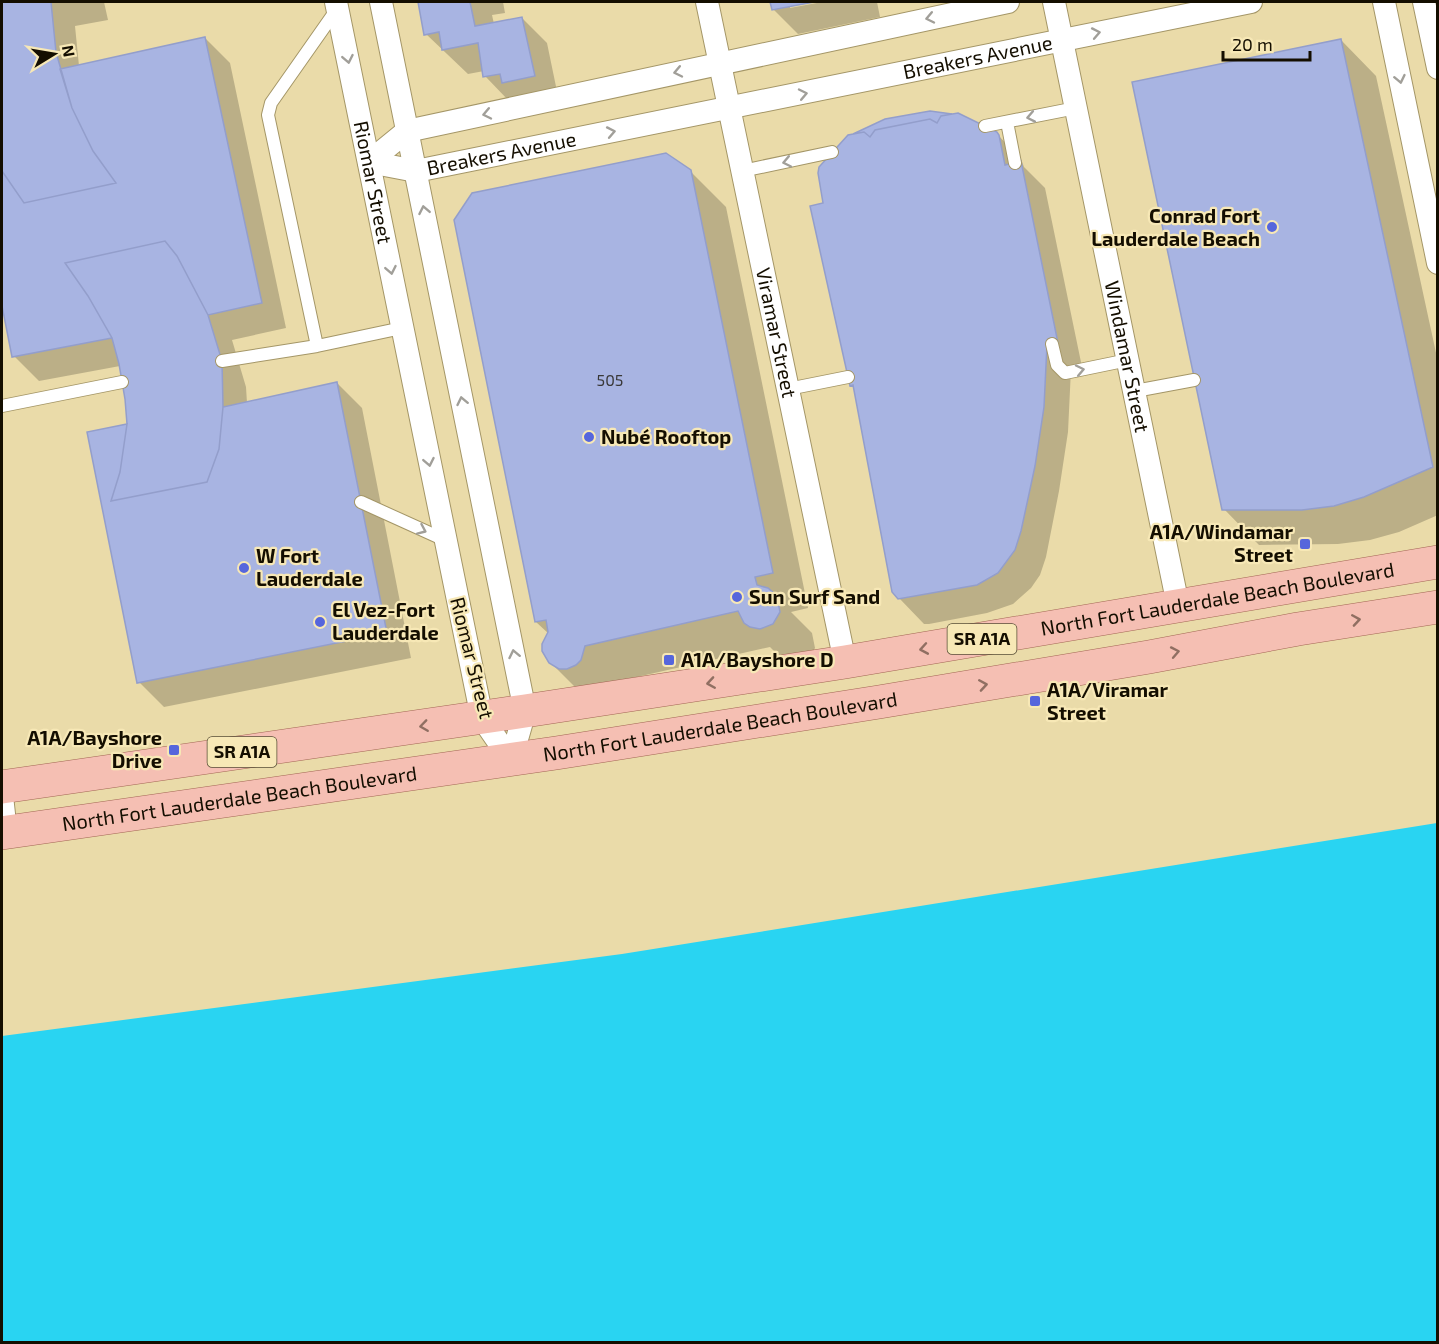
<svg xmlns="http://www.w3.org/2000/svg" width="1439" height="1344" viewBox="0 0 1439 1344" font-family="'Exo 2',sans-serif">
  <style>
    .water { fill: #29d4f2 }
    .shadow { fill: #0003 }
    .building { fill: #a8b4e2; stroke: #939ecb; stroke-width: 1.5 }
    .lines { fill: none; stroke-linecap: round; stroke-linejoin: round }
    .service-casing { stroke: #a49667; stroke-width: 14 }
    .minor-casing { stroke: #a49667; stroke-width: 24 }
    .primary-casing { stroke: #a26654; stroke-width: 34 }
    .service { stroke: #fff; stroke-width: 12 }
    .minor { stroke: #fff; stroke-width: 22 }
    .primary { stroke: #f5bfb3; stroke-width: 33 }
    .oneway { stroke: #a19f99 }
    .oneway2 { stroke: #906f62 }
    .poi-dot { fill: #5666dc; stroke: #f7e8b6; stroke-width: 2 }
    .labels { text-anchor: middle; stroke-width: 4.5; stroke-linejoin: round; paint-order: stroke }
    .number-label { font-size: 16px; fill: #393838 }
    .shield { fill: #f7e8b6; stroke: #584f37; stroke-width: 1.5 }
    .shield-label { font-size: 18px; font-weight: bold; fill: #140e00 }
    .street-label { font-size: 20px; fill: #140e00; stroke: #f7e8b6 }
    .poi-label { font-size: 20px; font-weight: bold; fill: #140e00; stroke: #f7e8b6; text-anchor: start }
  </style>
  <rect width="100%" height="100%" fill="#eadba9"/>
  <path class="water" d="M1437,823V1342H2V1036L622,954Z"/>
  <path class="shadow" d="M2,2H104L108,20L75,26L79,66L205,38L230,63L286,328L232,340L246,387L247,403L337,383L362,408L411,658L164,707L139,682L127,399L120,366L39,381L14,356L2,299Z
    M418,2H503L505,13L492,15L494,24L522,18L547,43L559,101H509L485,76L484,71L468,74L426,34Z
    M772,2H807L790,5V8L822,2H877L880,17L798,34L774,10Z
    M1341,40L1376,76L1438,362V515L1399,532L1370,540L1338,544L1259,545L1224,509Z
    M930,112L951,115L996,133L1021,159L1024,167L1045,188L1082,367L1071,369L1068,432L1059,491L1046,557L1040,575L1031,588L1013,604L987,613L929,624H924L899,598L856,390L851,385L825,204L859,133L885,120Z
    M690,171L726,207L808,608L791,612L812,633L815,648L809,659L781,658L770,647L619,681L586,698L550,662L549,634L536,622Z"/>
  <path class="building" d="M2,2H51L56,52L72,108L93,151L116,183L24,203L2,171Z
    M418,2H470L475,26L522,17L535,76L502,83L500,74L483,77L478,43L442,50L439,32L424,35Z
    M770,2H814L772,10Z
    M205,37L262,303L208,315L177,256L165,241L65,263L88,296L112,338L12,357L2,306V171L24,203L116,183L93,151L72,108L60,69Z
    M1341,39L1433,467L1364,497L1334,506L1302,510H1222L1132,82Z
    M930,111L952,114L941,116L937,123L930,119L875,130L870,137L864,132L853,134L885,119Z
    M958,113L997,132L999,135L1005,165L1021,161L1058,343L1047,345L1044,407L1035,466L1021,531L1015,550L998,573L977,585L898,599L892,592L853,385L850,386L810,206L823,203L818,173L819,167L848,135L864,132L870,137L875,130L930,119L937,123L941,116Z
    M666,153L691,170L773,573L755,577L757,585L768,588L777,596L780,612L773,624L760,629L750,627L744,623L738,611L585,646L581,660L576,665L567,669H559L549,663L542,651V644L548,632L546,620L535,622L454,220L472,193Z
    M165,241L177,256L208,315L222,361L223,407L219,449L207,482L111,501L120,472L127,424L125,399L119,364L112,338L88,296L65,263Z
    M337,382L387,633L137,683L87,432L127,424L120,472L111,501L207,482L219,449L223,407Z"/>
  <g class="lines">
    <g class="service-casing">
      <path id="service" d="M1007,122L1015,163
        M985,126L1076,108
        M742,171L832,152
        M1052,344L1057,365L1065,373L1128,360
        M317,346L268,115L271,103L337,9
        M222,361L317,346L402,328
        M788,389L848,377
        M1135,391L1194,380
        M2,406L122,382
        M361,502L445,540"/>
    </g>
    <g class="minor-casing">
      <g id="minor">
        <path id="s1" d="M336,2L482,718L511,760"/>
        <path d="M381,2L525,711L511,760"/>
        <path id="s2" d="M707,2L845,662"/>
        <path id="s3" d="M1054,2L1178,605"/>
        <path d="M1384,2L1438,263"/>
        <path d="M1424,2L1438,68"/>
        <path id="s4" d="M369,162L416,171L1251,2"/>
        <path d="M369,162L407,131L1008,2"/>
        <path d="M2,796L6,832"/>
      </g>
    </g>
    <g class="primary-casing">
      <g id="primary">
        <path id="s5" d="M2,787L525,711L845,662L1438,562"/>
        <path id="s6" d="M2,833L556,753L879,702L1149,657L1298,629L1438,607"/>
      </g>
    </g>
    <use href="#service" class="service"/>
    <use href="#minor" class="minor"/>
    <use href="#primary" class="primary"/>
  </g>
  <defs><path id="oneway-chevron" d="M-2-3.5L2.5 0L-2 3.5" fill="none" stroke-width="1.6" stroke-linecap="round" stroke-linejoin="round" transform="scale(1.5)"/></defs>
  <g class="oneway">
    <use href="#oneway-chevron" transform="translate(930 18) rotate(168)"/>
    <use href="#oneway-chevron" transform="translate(1096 33) rotate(-11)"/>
    <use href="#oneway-chevron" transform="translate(348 59) rotate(79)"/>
    <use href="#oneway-chevron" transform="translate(678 72) rotate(168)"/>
    <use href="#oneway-chevron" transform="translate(1400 79) rotate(78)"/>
    <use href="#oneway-chevron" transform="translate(803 94) rotate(-12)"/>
    <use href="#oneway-chevron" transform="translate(487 114) rotate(168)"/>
    <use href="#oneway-chevron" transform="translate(1031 117) rotate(169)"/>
    <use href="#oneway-chevron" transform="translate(611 132) rotate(-11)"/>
    <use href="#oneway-chevron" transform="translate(787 162) rotate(168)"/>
    <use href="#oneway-chevron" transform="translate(424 210) rotate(-101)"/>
    <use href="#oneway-chevron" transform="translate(391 270) rotate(79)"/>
    <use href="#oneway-chevron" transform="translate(1080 370) rotate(-12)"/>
    <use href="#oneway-chevron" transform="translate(462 401) rotate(-102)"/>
    <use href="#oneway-chevron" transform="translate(429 462) rotate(79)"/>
    <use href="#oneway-chevron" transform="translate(422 530) rotate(24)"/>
    <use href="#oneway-chevron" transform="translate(514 654) rotate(-102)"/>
  </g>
  <g class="oneway2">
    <use href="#oneway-chevron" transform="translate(1356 620) rotate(-9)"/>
    <use href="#oneway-chevron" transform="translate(924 649) rotate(170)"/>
    <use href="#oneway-chevron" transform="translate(1175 652) rotate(-11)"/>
    <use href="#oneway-chevron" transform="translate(711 683) rotate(171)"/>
    <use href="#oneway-chevron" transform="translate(983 685) rotate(-9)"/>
    <use href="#oneway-chevron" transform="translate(424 726) rotate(172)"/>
  </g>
  <g class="poi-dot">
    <circle cx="1272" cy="227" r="6"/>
    <circle cx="589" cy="437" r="6"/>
    <rect x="1299" y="538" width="12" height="12" rx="3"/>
    <circle cx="244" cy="568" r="6"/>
    <circle cx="737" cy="597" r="6"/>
    <circle cx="320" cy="622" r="6"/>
    <rect x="663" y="654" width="12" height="12" rx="3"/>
    <rect x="1029" y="695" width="12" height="12" rx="3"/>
    <rect x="168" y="744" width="12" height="12" rx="3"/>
  </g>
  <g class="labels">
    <g class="number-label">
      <text x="610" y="386">505</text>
    </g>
    <g class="shield">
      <rect x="947.5" y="624" width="69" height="30" rx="4.5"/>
      <rect x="207.5" y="737" width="69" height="30" rx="4.5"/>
    </g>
    <g class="shield-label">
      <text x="982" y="645">SR A1A</text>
      <text x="242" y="758">SR A1A</text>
    </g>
    <g class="street-label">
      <text dy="7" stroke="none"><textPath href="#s4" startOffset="621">Breakers Avenue</textPath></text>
      <text dy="7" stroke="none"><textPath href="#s4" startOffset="135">Breakers Avenue</textPath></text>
      <text dy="7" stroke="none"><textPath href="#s1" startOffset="184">Riomar Street</textPath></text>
      <text dy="7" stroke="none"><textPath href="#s2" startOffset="338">Viramar Street</textPath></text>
      <text dy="7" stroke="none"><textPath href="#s3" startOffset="362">Windamar Street</textPath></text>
      <text dy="7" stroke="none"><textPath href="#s5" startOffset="1230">North Fort Lauderdale Beach Boulevard</textPath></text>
      <text transform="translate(472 658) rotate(76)" y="7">Riomar Street</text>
      <text dy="7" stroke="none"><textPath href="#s6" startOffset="726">North Fort Lauderdale Beach Boulevard</textPath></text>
      <text dy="7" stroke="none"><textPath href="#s6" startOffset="240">North Fort Lauderdale Beach Boulevard</textPath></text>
    </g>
    <g class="poi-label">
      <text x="1260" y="223" text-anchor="end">Conrad Fort<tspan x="1260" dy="23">Lauderdale Beach</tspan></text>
      <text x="601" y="444">Nubé Rooftop</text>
      <text x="1293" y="539" text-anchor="end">A1A/Windamar<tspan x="1293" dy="23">Street</tspan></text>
      <text x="256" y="563">W Fort<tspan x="256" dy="23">Lauderdale</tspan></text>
      <text x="749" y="604">Sun Surf Sand</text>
      <text x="332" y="617">El Vez-Fort<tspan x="332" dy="23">Lauderdale</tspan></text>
      <text x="681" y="667">A1A/Bayshore D</text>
      <text x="1047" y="697">A1A/Viramar<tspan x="1047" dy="23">Street</tspan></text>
      <text x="162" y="745" text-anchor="end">A1A/Bayshore<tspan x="162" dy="23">Drive</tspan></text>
    </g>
  </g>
  <rect width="1439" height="1344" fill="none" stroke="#140e00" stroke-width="6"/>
  <g transform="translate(54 54) rotate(79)" stroke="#f7e8b6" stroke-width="4.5" paint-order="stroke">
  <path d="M0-4.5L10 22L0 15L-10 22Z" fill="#140e00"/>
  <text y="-9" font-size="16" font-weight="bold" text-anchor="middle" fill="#140e00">N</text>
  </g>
  <path d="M1223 51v9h87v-9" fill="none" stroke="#140e00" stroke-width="3"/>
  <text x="1232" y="51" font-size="18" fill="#140e00" stroke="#f7e8b6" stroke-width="4.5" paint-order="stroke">20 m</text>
</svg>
